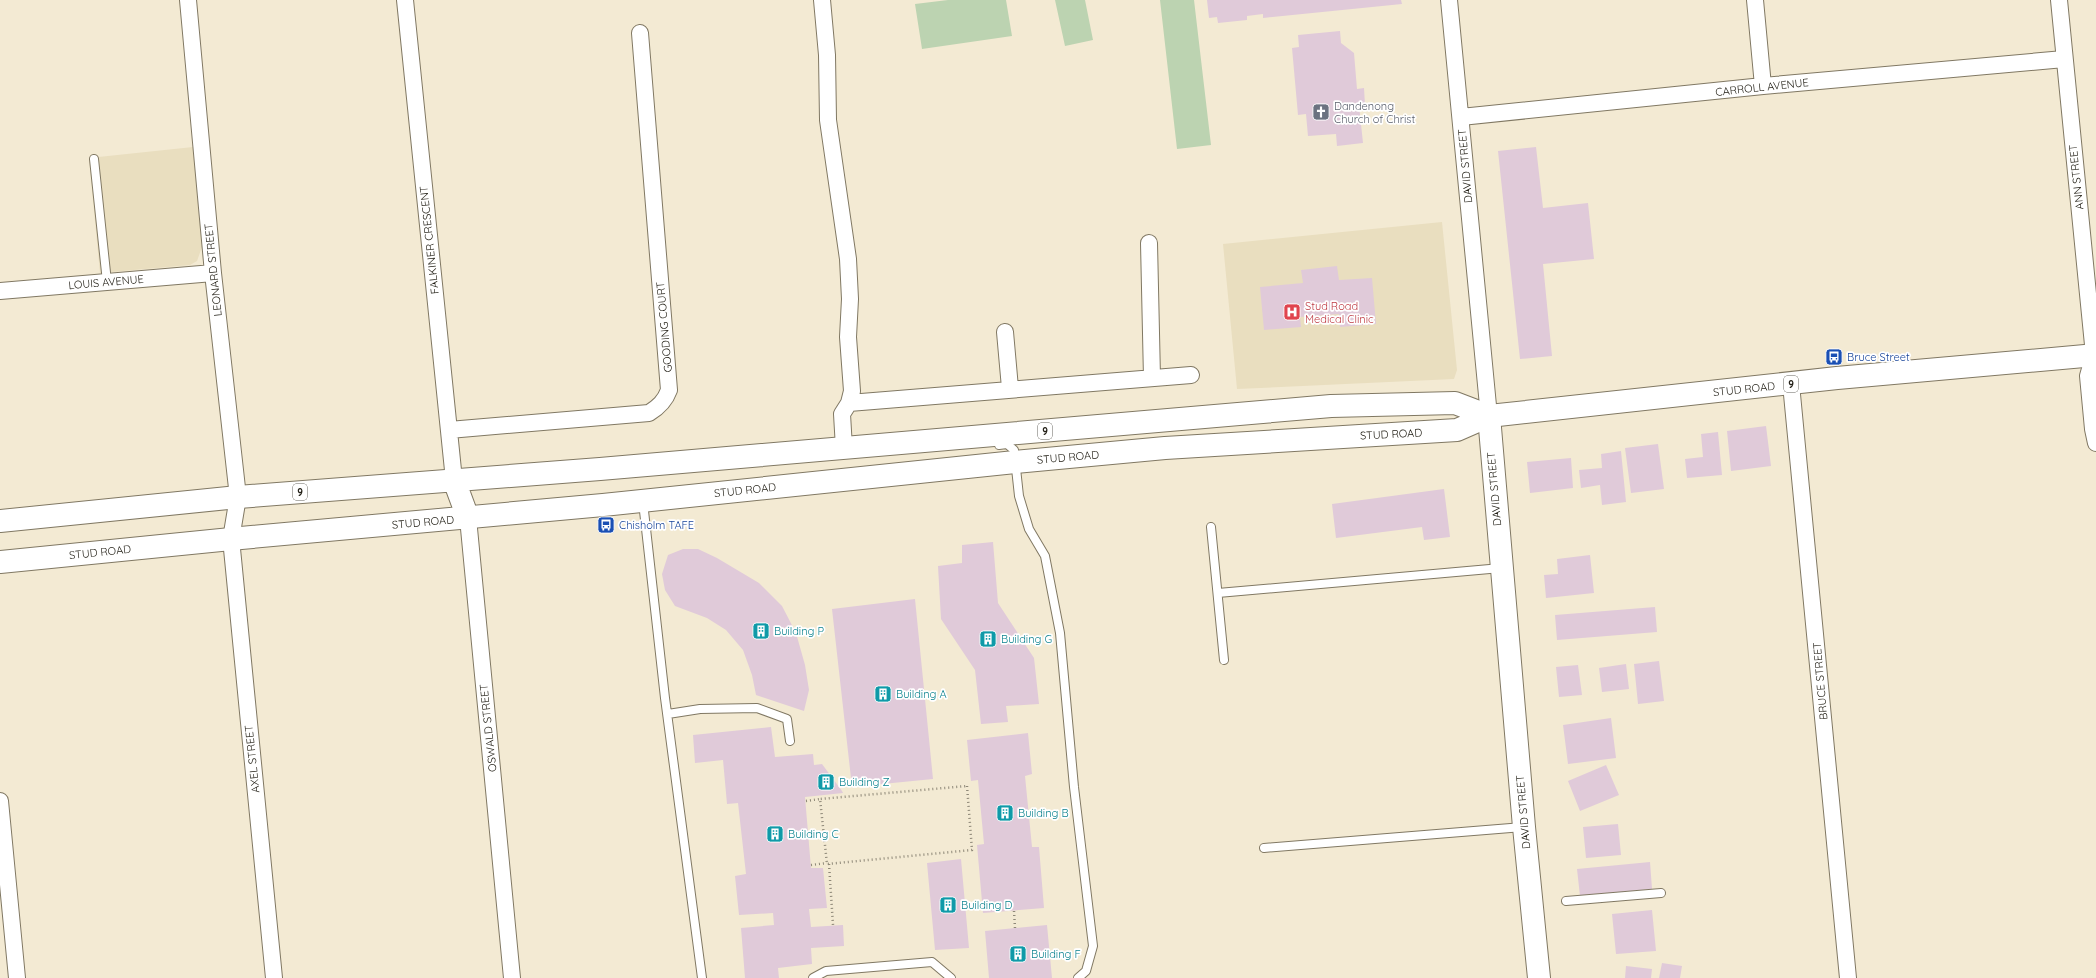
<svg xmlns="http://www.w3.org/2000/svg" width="2096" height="978" viewBox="0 0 2096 978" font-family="Quicksand,sans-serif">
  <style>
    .built { fill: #e9debf }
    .green { fill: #bcd3b1 }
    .building { fill: #e0cad9 }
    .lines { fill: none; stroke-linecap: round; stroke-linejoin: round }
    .service-casing { stroke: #807863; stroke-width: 10 }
    .minor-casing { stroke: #807863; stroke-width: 18 }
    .secondary-casing { stroke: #807863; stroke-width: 24 }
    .trunk-casing { stroke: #807863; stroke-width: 24 }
    .path { stroke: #8e8878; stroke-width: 2.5; stroke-dasharray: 1 3; stroke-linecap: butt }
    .service { stroke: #fff; stroke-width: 8 }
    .minor { stroke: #fff; stroke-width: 16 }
    .secondary { stroke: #fff; stroke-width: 22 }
    .trunk { stroke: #fff; stroke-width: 22 }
    .labels { text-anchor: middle; stroke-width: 3.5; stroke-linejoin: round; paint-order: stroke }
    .shield { fill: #fff; stroke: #65635d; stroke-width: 1 }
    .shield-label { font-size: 10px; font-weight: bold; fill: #232017 }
    .street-label { font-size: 11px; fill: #232017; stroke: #fff }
    .worship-label { font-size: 11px; fill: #5b616d; stroke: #fff; text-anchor: start }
    .health-label { font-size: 11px; fill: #be3a42; stroke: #fff; text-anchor: start }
    .transit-label { font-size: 11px; fill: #164399; stroke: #fff; text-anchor: start }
    .culture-label { font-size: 11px; fill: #0d838f; stroke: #fff; text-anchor: start }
  </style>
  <rect width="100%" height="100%" fill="#f3ead3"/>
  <path class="built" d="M193,147L202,247L197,261L190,265L100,273L89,158Z
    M1442,222L1457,370L1454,379L1237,389L1223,244Z"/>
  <path class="green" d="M948,0H1006L1012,36L922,49L915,4Z
    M1055,0H1085L1093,40L1065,46Z
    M1160,0H1194L1211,145L1177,149Z"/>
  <path class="building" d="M1207,0H1401L1402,4L1263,18V14L1247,16V20L1218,23L1217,17L1209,18Z
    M1340,31L1341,43L1354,53L1357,89L1364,88L1365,105H1359L1363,143L1337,146L1336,134L1308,136L1306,114L1298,115L1292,48L1299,47L1298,35Z
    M1536,147L1543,208L1588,203L1594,259L1543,264L1552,356L1520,359L1498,151Z
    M1337,266L1339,280L1372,278L1376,324L1340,327L1339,314L1300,317L1301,327L1264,330L1260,287L1303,283L1301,270Z
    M1766,426L1771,466L1731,471L1727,431Z
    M1718,432L1722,475L1687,478L1685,459L1703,457L1701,434Z
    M1658,444L1664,489L1631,493L1625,448Z
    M1621,451L1626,502L1602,505L1600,485L1581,488L1579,470L1602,468L1601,454Z
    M1571,458L1573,488L1530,493L1527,462Z
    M1444,489L1450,537L1424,540L1422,527L1336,538L1332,504Z
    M993,542L998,603L1034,658L1039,704L1006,706L1008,722L981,724L975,670L941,619L938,566L962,563V545Z
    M683,549H698L717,558L759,583L782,606L796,633L805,665L809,690L804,711L756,695L752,675L743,650L726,630L707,618L675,606L665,590L662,574L668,555Z
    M1590,555L1594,593L1546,598L1544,575L1558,574L1557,559Z
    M915,599L933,779L852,787L832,609Z
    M1655,607L1657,632L1557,640L1555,615Z
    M1659,661L1664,701L1638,704L1634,664Z
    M1626,664L1629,689L1602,692L1599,668Z
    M1578,665L1582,695L1559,697L1556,667Z
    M1611,718L1616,758L1568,764L1563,725Z
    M771,727L775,757L813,754L814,765L822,764L842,791L843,793L805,797L811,868H823L827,908L809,909L811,927L843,925L844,946L811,948L812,964L778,968L779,978H745L741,928L774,925L773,913L739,915L735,876L746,874L738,803L727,804L723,760L695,763L693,735Z
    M1028,733L1032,774L1025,776L1032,847H1039L1044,908L983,913L977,845L984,844L978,780L971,781L967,740Z
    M1606,765L1619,795L1580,811L1568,781Z
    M1618,824L1621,855L1586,858L1583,827Z
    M961,859L969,948L935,950L927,863Z
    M1650,862L1652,889L1580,896L1577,869Z
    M1652,910L1656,951L1616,954L1612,914Z
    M1047,925L1052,978H989L985,931Z
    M1662,963L1682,966L1680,978H1659Z
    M1626,966L1652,969L1651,978H1625Z"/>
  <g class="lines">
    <g class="service-casing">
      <path id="service" d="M94,159L107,282
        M999,445L1007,444L1014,450L1019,496L1029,529L1045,556L1060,633L1074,787L1093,946L1086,971L1078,978
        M643,502L665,698L702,978
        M1211,527L1224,660
        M1218,593L1501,568
        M668,714L700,709L757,708L787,719L790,741
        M1264,848L1523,827
        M1566,901L1661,893
        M813,978L826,971L932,962L951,978"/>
    </g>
    <g class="minor-casing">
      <path id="minor" d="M188,0L213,273L238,497L231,539L233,559L274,978
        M405,0L454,480
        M822,0L827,55L828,120L848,259L850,299L848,337L852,391L849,403L842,414L844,448
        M1449,0L1489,416
        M1755,0L1763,86
        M2059,0L2094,355L2088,376L2093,429L2096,443
        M1461,117L1763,86L2064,59
        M1149,243L1152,378
        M0,291L213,273
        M1005,332L1010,388
        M1791,384L1848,978
        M849,403L1191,375
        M449,430L649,413C659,407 665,401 669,390L640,33
        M468,518L512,978
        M0,801L17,978"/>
    </g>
    <g class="secondary-casing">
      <path id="secondary" d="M1489,416L1524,827L1539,978"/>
    </g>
    <g class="trunk-casing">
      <path id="trunk" d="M454,480L468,518
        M0,521L238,497L600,469L1331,406L1455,403L1489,416
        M0,562L241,538L603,505L1015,462L1165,448L1457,430L1489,416L1837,378L2096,355"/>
    </g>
    <path class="path" d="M967,786L972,850L827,864L820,799Z
      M806,801L820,799
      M829,864L833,925
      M811,865L827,863
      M1014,911L1015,928"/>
    <use href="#service" class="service"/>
    <use href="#minor" class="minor"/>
    <use href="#secondary" class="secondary"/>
    <use href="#trunk" class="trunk"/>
  </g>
  <defs>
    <g id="church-square" transform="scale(0.9)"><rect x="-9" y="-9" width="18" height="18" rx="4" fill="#6b7280" stroke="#fff"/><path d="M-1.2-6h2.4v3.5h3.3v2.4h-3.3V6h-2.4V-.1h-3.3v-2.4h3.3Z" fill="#fff"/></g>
    <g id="hospital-square" transform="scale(0.9)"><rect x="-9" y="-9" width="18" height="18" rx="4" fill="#e0444e" stroke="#fff"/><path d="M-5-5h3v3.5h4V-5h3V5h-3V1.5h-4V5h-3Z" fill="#fff"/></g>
    <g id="bus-square" transform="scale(0.9)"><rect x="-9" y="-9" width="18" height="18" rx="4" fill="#1a4fb4" stroke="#fff"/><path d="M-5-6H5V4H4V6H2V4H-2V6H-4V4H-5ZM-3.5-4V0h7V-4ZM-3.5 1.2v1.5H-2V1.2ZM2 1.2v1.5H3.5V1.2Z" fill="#fff"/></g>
    <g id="building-square" transform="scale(0.9)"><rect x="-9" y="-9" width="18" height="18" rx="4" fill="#0f9aa8" stroke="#fff"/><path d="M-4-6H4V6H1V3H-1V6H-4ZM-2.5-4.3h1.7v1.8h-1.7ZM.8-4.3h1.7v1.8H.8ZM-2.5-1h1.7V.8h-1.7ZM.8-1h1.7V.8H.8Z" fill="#fff"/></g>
  </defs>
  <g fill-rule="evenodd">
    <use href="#church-square" x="1321" y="112"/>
    <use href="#hospital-square" x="1292" y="312"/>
    <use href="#bus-square" x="1834" y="357"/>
    <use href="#bus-square" x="606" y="525"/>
    <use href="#building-square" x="761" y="631"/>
    <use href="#building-square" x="988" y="639"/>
    <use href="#building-square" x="883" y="694"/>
    <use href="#building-square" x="826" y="782"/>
    <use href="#building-square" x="1005" y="813"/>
    <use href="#building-square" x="775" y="834"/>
    <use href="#building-square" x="948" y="905"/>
    <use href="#building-square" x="1018" y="954"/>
  </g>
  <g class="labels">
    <g class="shield">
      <rect x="1784" y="376" width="14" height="16" rx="3"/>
      <rect x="1038" y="423" width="14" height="16" rx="3"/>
      <rect x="293" y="484" width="14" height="16" rx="3"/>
    </g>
    <g class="shield-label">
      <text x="1791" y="388">9</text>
      <text x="1045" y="435">9</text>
      <text x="300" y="496">9</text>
    </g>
    <g class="street-label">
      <text transform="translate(1762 87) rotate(-6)" y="4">CARROLL AVENUE</text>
      <text transform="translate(1465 166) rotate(-95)" y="4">DAVID STREET</text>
      <text transform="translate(2076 177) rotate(-96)" y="4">ANN STREET</text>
      <text transform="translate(429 240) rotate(-96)" y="4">FALKINER CRESCENT</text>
      <text transform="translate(213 270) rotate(-96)" y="4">LEONARD STREET</text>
      <text transform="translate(106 282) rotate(-5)" y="4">LOUIS AVENUE</text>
      <text transform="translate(664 327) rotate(-95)" y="4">GOODING COURT</text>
      <text transform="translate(1744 389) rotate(-6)" y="4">STUD ROAD</text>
      <text transform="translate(1391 434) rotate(-3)" y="4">STUD ROAD</text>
      <text transform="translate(1068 457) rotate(-5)" y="4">STUD ROAD</text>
      <text transform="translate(1494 489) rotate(-95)" y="4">DAVID STREET</text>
      <text transform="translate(745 490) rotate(-6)" y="4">STUD ROAD</text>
      <text transform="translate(423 522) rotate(-5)" y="4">STUD ROAD</text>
      <text transform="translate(100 552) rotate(-6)" y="4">STUD ROAD</text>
      <text transform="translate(1820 681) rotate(-95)" y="4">BRUCE STREET</text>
      <text transform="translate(488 728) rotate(-96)" y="4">OSWALD STREET</text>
      <text transform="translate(252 759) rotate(-96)" y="4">AXEL STREET</text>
      <text transform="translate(1523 812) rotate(-95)" y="4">DAVID STREET</text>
    </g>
    <g class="worship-label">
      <text x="1334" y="110">Dandenong<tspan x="1334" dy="13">Church of Christ</tspan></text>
    </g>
    <g class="health-label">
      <text x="1305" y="310">Stud Road<tspan x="1305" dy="13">Medical Clinic</tspan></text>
    </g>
    <g class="transit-label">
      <text x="1847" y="361">Bruce Street</text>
      <text x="619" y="529">Chisholm TAFE</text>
    </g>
    <g class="culture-label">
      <text x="774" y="635">Building P</text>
      <text x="1001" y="643">Building G</text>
      <text x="896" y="698">Building A</text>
      <text x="839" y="786">Building Z</text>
      <text x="1018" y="817">Building B</text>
      <text x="788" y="838">Building C</text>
      <text x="961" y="909">Building D</text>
      <text x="1031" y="958">Building F</text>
    </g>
  </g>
</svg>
